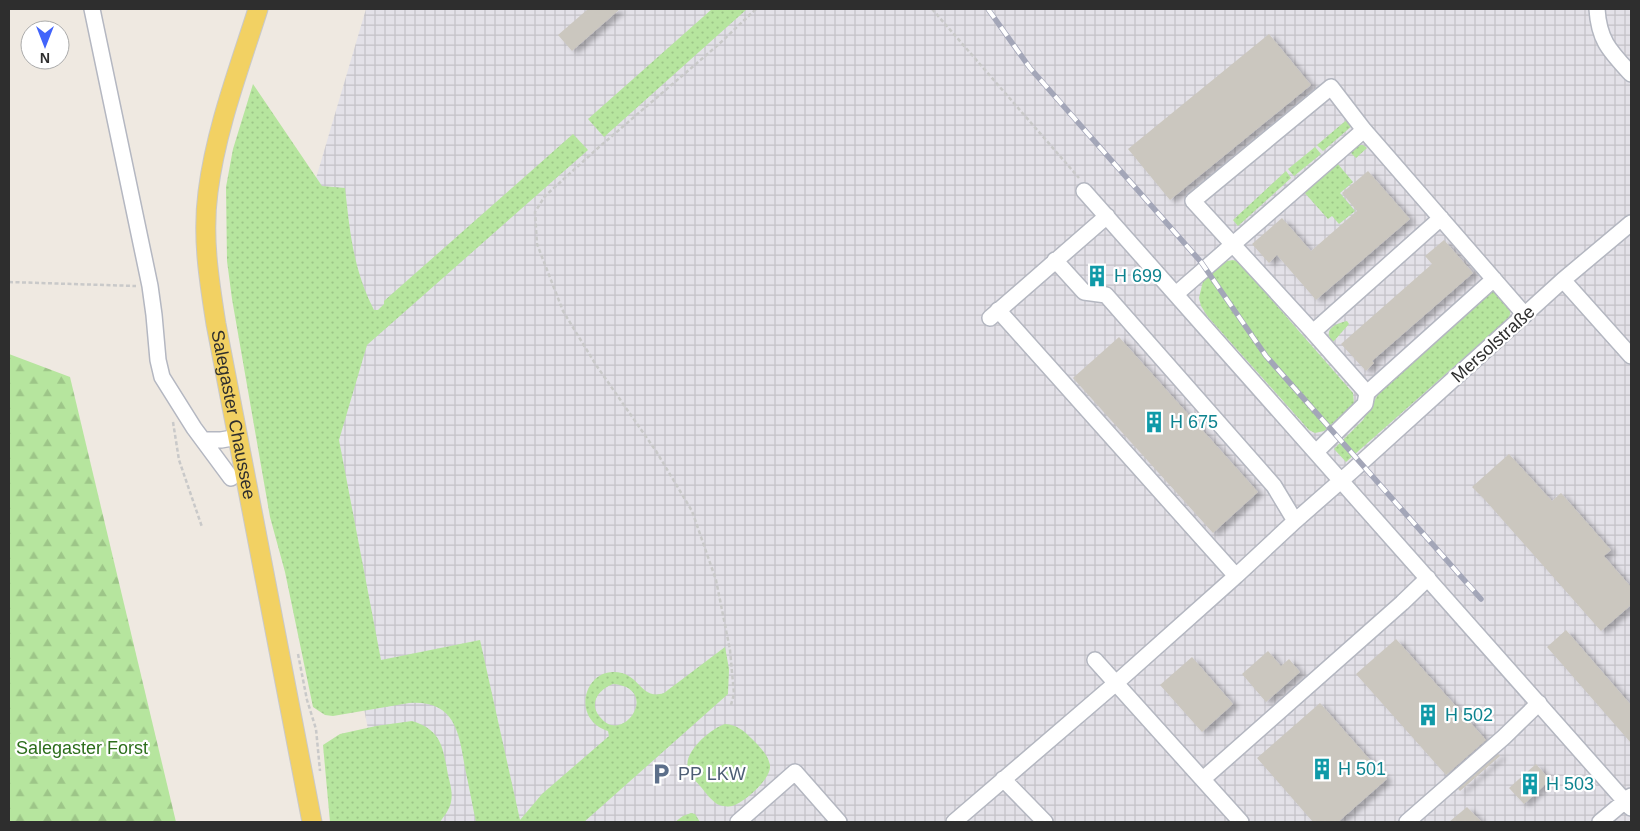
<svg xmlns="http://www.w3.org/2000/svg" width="1640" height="831" viewBox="0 0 1640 831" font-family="Helvetica,sans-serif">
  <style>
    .industrial { fill: url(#industrial-grid) }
    .green { fill: url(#green-dots); fill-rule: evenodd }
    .forest { fill: url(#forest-firs) }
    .building { fill: #cbc7bf; filter: url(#shadow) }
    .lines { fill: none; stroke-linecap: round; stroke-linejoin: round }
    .minor-casing { stroke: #b4b7c1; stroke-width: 18 }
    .major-casing { stroke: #c9c9c9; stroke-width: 21 }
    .path { stroke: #c9c9c9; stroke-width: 2.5; stroke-dasharray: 4 2.5; stroke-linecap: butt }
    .minor { stroke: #fff; stroke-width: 15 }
    .major { stroke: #f2d163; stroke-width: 19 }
    .rail-casing { stroke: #a3a6b8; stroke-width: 5.5 }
    .rail { stroke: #fff; stroke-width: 4; stroke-dasharray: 11; stroke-linecap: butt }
    .labels { text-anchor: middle; stroke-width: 4.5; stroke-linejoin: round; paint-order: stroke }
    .culture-label { font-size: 18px; fill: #0d838f; stroke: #fff; text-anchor: start }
    .street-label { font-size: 18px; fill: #2e2e2e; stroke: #fff }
    .park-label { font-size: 18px; fill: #2c6e1b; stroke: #fff }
    .service-label { font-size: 18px; fill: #4e5e75; stroke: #fff; text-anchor: start }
  </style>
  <defs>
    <pattern id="industrial-grid" width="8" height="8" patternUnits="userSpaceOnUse" patternTransform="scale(1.25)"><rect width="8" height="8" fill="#e3e1e8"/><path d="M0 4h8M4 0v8" fill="none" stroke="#c3c1c7"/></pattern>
    <pattern id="green-dots" width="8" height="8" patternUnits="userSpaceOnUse" patternTransform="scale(1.25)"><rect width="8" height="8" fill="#b6e59e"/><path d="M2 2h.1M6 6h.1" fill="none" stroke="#9dc588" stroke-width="1.8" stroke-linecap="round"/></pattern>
    <pattern id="forest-firs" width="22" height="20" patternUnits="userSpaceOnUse" patternTransform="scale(1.25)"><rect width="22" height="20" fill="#b6e59e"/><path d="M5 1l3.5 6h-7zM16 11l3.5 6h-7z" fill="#9dc588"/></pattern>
    <filter id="shadow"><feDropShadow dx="5.5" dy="3" stdDeviation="2.5" flood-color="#0004"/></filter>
  </defs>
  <rect width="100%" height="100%" fill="#efe9e1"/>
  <path class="industrial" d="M366,9H1631V822H386L312,440L288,273Z"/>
  <path class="green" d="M712,9H747L604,137L588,119Z
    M253,84L322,186L345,188C350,232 353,269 374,310H378L384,304V301L573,134L588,150L367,345L339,440L381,660L480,640L520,820L542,794L609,736L608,731C571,719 584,671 614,672C640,672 640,701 664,693L725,647L729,669L728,694L584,822H476C472,804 469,786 465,768C459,732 455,700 409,703L333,716L325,715L313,707L285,572L270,517L232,299L227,261L226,187L233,149ZM613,684C662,688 623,747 600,717C588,703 599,689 613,684Z
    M1349,118L1353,125L1323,151L1317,145Z
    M1358,145H1363L1367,148L1356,158L1350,152Z
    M1315,147L1321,154L1294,176L1288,169Z
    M1337,163L1353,182L1340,193L1355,211L1339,224L1332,216L1328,219L1303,191Z
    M1286,171L1291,178L1238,226L1233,220Z
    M1233,260L1238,262L1243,267L1353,393L1354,404L1324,431L1315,433L1309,430L1208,317L1201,306L1199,298L1203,281L1227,261Z
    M1492,292H1497L1511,310L1509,318L1346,462L1334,449L1363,420L1379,393Z
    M1347,321L1349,324L1333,342C1321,330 1337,323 1347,321Z
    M412,721C442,730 443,748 448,775C450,783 453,793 451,802C450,809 444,816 440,822H330L323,745L340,734L376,726Z
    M725,724C737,725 743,730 751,738C758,745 769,755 770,766C771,779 744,803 732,806C728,807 720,806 717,804C711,800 705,792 701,787C697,782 691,777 689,772C680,754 710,729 725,724Z
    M691,813L695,814L700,822H675L683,816Z"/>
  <path class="forest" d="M9,354L70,377L176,822H9Z"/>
  <path class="building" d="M588,9H620L572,51L558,35Z
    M1269,34L1311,85L1170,200L1128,149Z
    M1368,171L1410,219L1316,300L1277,255L1269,263L1252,244L1282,218L1311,251L1357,211L1342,193Z
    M1444,240L1473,273L1372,361L1374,363L1366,371L1341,344L1432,264L1425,256Z
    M1119,337L1258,492L1213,533L1073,378Z
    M1509,454L1552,501L1561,493L1611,550L1604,556L1631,587V605L1601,631L1485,500L1472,487Z
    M1566,630L1631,705V743L1547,647Z
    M1396,639L1486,740L1446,775L1356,674Z
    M1268,651L1281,666L1289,659L1300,672L1266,702L1242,674Z
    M1192,657L1233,704L1202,732L1160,685Z
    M1320,703L1387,779L1338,822H1313L1257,758Z
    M1498,754L1500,756L1460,791L1458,789Z
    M1536,764L1550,780L1524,804L1509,788Z
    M1467,807L1482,822H1449Z"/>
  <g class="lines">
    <g class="minor-casing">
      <path id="minor" d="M92,9L150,286L154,315L158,360L162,377L194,428L231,478
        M1597,9C1599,41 1610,51 1631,74
        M1364,130L1331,87L1193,201L1313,332L1441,218
        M1084,191L1631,808
        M1055,260L1084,292L1106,295L1274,486L1295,521
        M1563,280L1631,356
        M1176,294L1364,130L1525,315
        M998,310L1236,576
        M990,318L1107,216
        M1313,332L1367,393L1365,404L1316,452
        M1367,393L1494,279
        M203,440H221L238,437
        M1095,660L1241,822
        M1003,779L1045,822
        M1203,779L1402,603L1428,578
        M738,822L795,772L839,822
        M954,822L1116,683L1236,576L1295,521L1352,471L1563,280L1631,223
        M1407,822L1504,737L1539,703
        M1600,822L1631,796"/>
    </g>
    <g class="major-casing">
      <g id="major">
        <path id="s1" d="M258,9C239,69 216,129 208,192C202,237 209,280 216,324L312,822"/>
      </g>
    </g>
    <path class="path" d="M932,9L1079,178
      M9,282L136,286
      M173,422L179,460L202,527
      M298,654L307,700L316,729L320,771
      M731,705L734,694L730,650L716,580L692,511L656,451L596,365L563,311L537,244L535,212L545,196L598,148L718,45L756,9"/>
    <use href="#minor" class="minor"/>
    <use href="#major" class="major"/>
    <g class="rail-casing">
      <path id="rail" d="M988,9L1030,68L1201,262L1266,356L1481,599"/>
    </g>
    <use href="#rail" class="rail"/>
  </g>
  <defs>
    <g id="building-bare" transform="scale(1.725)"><path d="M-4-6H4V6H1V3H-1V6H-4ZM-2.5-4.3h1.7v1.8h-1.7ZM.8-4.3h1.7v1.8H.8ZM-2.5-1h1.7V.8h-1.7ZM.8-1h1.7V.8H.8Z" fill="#0f9aa8" stroke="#fff" stroke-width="2.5" paint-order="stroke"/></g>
    <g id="parking-bare" transform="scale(1.725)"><path d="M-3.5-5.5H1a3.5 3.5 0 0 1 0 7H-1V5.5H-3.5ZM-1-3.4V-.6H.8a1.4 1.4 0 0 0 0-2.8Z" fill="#5c6f8a" stroke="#fff" stroke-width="2.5" paint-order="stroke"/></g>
  </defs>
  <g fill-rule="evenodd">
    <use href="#building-bare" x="1097" y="276"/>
    <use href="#building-bare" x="1154" y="422"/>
    <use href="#building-bare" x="1428" y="715"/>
    <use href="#building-bare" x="1322" y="769"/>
    <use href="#parking-bare" x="661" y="774"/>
    <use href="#building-bare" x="1530" y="784"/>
  </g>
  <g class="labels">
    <g class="culture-label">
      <text x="1114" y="282">H 699</text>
      <text x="1170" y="428">H 675</text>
      <text x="1445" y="721">H 502</text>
      <text x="1338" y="775">H 501</text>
      <text x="1546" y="790">H 503</text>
    </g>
    <g class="street-label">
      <text transform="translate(1493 344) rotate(-42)" y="6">Mersolstraße</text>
      <text dy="6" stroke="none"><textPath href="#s1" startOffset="415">Salegaster Chaussee</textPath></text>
    </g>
    <g class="park-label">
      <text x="82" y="754">Salegaster Forst</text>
    </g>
    <g class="service-label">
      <text x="678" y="780">PP LKW</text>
    </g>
  </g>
  <rect width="1640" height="831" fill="none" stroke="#2e2e2e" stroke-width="20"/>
  <g transform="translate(45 45) rotate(180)"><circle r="24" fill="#ffffff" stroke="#ababab"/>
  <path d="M0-4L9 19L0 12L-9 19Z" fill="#4264fb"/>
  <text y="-8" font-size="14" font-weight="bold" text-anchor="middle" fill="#2e2e2e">N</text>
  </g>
</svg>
